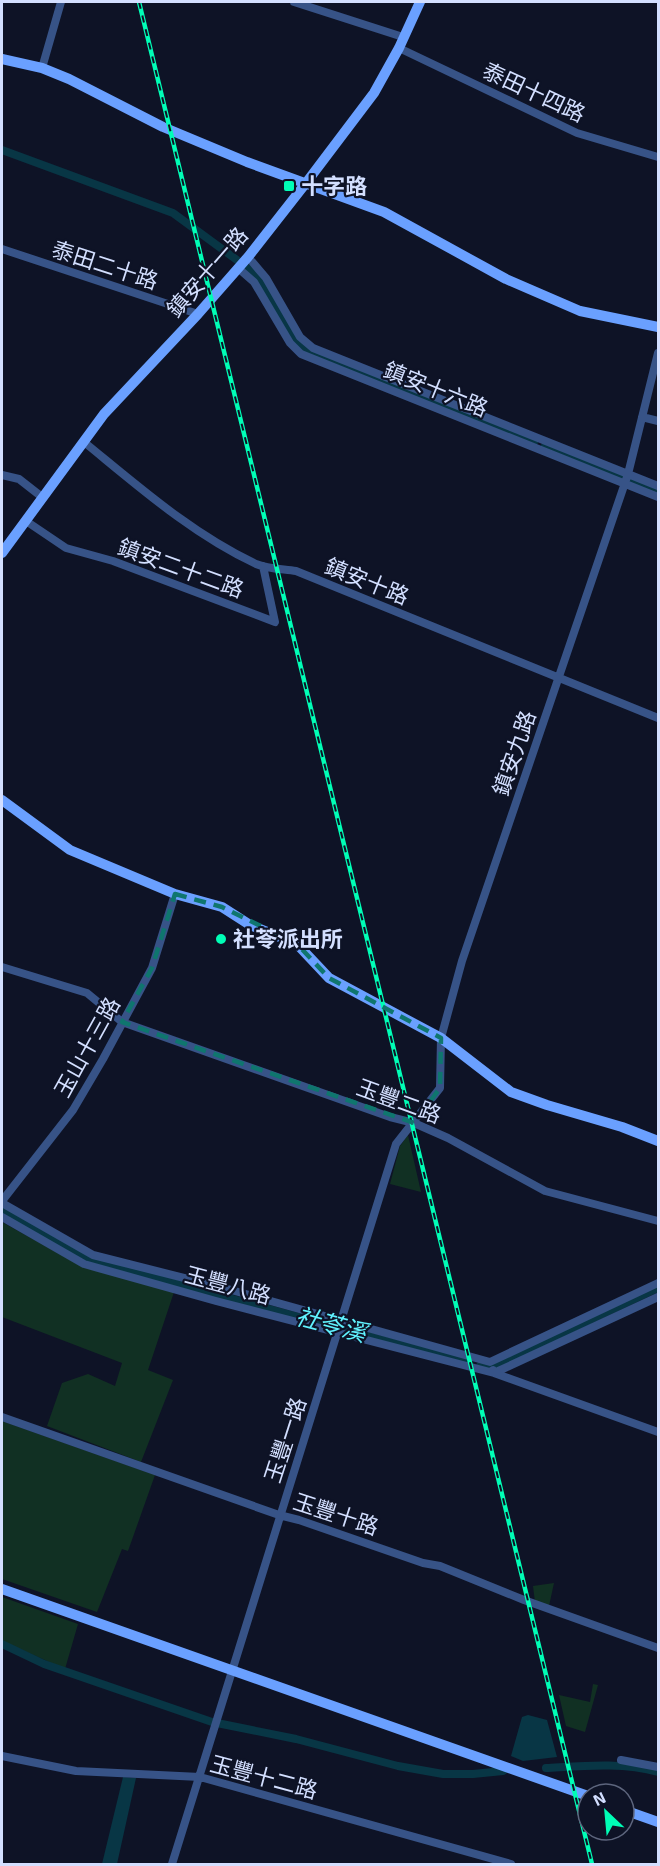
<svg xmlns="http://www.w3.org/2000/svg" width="660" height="1866" viewBox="0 0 660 1866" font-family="'Exo 2','Noto Sans TC',sans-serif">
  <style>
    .green { fill: #113023 }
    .water { fill: #083645 }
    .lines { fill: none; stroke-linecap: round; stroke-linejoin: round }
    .canal { stroke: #083645; stroke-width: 8 }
    .street { stroke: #375387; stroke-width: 8 }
    .secondary { stroke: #6aa0ff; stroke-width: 10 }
    .rail-casing { stroke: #00feb6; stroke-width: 4.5 }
    .rail { stroke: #0e1326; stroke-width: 2; stroke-dasharray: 7; stroke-linecap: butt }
    .marked { fill: none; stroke: #0f766e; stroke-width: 4.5; stroke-dasharray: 12 8; stroke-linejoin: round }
    .poi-dot { fill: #00feb6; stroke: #0e1326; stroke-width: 2 }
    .labels { text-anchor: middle; stroke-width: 4.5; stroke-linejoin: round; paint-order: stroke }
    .street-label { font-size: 22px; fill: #d3dfff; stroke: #0e1326 }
    .poi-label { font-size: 22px; font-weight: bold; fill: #d3dfff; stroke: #0e1326; text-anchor: start }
    .water-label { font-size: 24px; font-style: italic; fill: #61f3ff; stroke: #0e1326 }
  </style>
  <rect width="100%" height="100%" fill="#0e1326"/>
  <path class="green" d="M408,1135L421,1192L390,1184L400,1146Z
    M2,1222L83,1267L174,1292L148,1370L173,1380L141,1462L47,1426L62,1383L88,1374L115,1386L122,1363L2,1317Z
    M2,1421L155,1475L128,1551L122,1549L97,1612L2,1579Z
    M554,1583L549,1606L535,1602L533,1586Z
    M2,1597L78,1624L65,1669L2,1641Z
    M593,1684L598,1685L585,1732L566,1726L559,1695L590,1702Z"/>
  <path class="water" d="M528,1715L547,1720L557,1757L523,1761L511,1756L522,1717Z
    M123,1777L136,1778L117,1864H102Z"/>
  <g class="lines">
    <path class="canal" d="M2,150L173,213L237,260
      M247,268C251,272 257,276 261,281C277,304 285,336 308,352L534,442
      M545,446L658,491
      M2,1211L89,1260L468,1363
      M480,1366L488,1368L658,1288
      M2,1644L44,1664L212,1722L296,1739L398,1766L443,1774H473L503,1771
      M546,1768C583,1766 622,1762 658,1772"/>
    <path class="street" d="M294,2L403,37
      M399,48L577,133L658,157
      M42,68L61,2
      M2,249L198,314
      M248,257L266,278L300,337L313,348L658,486
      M238,268L254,282L290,343L301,354L658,497
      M642,417L658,421
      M84,442C138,486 192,534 256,564C268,569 284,569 296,571L658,718
      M2,475L19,479L42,497
      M26,521L66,548L113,561L275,622L263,566
      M2,967L87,993L122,1022L390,1117L414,1123L448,1138L545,1191L658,1221
      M2,1201L73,1110L103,1059L152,968L175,894
      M2,1203L93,1255L224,1288L490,1362L658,1283
      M2,1217L84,1264L216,1301L494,1373L658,1432
      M493,1370L494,1373L658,1297
      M2,1417L279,1515L299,1520L423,1563L440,1566L524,1600L658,1648
      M2,1756L76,1771L200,1777L511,1864
      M621,1760L658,1767
      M172,1864L396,1144L440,1088L441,1038L462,961L628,474L658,353"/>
    <path class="secondary" d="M2,59L42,68L69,79L163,127L247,162L384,212L506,279L580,311L658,327
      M2,553L104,414L198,314L248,257L306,183L374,93L399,48L420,2
      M2,800L70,850L175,894L222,907L250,925L297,944L329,978L441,1038L511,1092L547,1105L622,1127L658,1141
      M2,1589L588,1796
      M624,1810L658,1822"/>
    <g class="rail-casing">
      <path id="rail" d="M139,2L592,1864"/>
    </g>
    <use href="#rail" class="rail"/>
  </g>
  <path class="marked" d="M175,894L222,907L297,944L329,978L441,1038L440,1088L414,1123L122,1022L152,968Z"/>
  <g class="poi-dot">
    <rect x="283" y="180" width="12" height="12" rx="3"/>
    <circle cx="221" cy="939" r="6"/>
  </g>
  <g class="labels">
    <g class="street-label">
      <text transform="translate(534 92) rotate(25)" y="8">泰田十四路</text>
      <text transform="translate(105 265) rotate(18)" y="8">泰田二十路</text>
      <text transform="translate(207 272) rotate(-49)" y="8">鎮安十一路</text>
      <text transform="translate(436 389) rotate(22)" y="8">鎮安十六路</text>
      <text transform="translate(181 568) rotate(20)" y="8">鎮安二十二路</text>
      <text transform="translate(367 581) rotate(22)" y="8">鎮安十路</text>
      <text transform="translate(514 753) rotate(-71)" y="8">鎮安九路</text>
      <text transform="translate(87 1047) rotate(-61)" y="8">玉山十三路</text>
      <text transform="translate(399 1101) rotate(20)" y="8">玉豐二路</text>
      <text transform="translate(228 1285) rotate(15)" y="8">玉豐八路</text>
      <text transform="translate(285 1440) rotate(-72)" y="8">玉豐一路</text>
      <text transform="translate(336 1514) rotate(18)" y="8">玉豐十路</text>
      <text transform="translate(264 1777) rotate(15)" y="8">玉豐十二路</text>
    </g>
    <g class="poi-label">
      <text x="301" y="194">十字路</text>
      <text x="233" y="947">社苓派出所</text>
    </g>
    <g class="water-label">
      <text transform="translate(331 1325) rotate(15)" y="8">社苓溪</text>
    </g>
  </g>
  <rect width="660" height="1866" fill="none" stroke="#d3dfff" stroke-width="6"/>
  <g transform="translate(606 1812) rotate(334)"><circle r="28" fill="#0e1326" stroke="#5d657d" stroke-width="1.5"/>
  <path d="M0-4.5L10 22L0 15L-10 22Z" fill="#00feb6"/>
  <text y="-9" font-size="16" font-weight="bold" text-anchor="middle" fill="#d3dfff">N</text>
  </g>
</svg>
